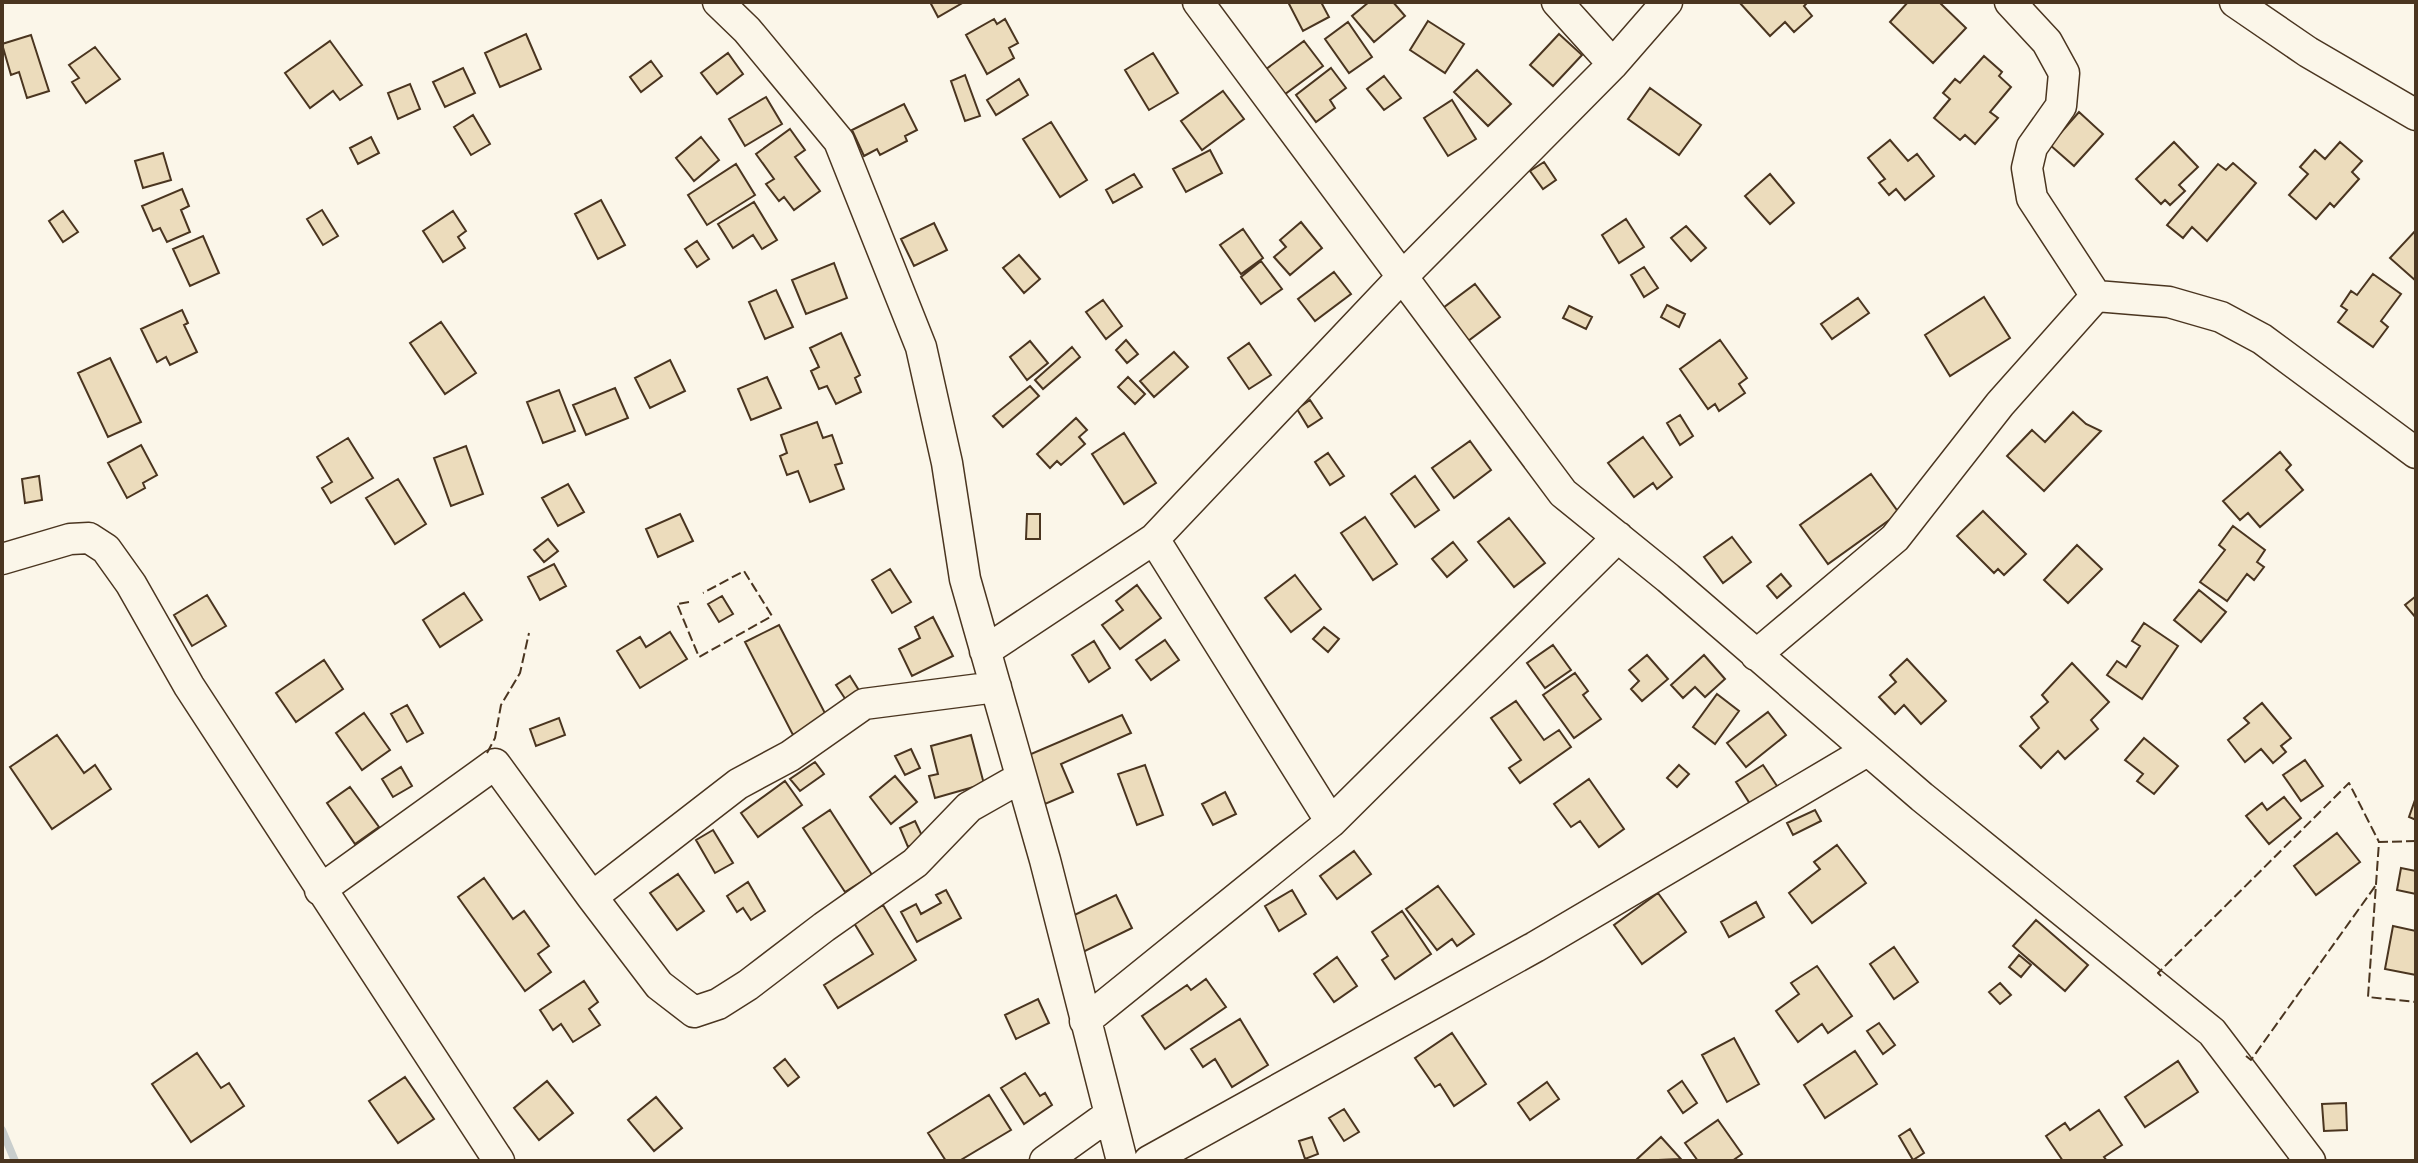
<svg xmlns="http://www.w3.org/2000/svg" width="2418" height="1163" viewBox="0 0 2418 1163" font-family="'Varela Round',sans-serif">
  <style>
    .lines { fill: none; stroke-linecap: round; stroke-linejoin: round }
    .stream { stroke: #c9cecd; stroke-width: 8 }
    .building { fill: #ecdcbc; stroke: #4a3520; stroke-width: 2 }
    .minor-casing { stroke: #4a3520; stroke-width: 33 }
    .minor { stroke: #fbf6e9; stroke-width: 30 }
    .fence { stroke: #4a3520; stroke-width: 2; stroke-dasharray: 10 4; stroke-linecap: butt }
  </style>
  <rect width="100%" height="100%" fill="#fbf6e9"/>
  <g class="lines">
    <path class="stream" d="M2,1130L15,1161"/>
  </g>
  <path class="building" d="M930,2H964L938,17Z
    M1288,2H1321L1329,17L1303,31Z
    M1369,2H1393L1405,16L1374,42L1352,16Z
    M1739,2H1808L1804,6L1812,16L1794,32L1785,22L1770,36Z
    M1908,2H1939L1966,28L1933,63L1890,22Z
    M994,19L997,24L1005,19L1018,43L1009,48L1014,58L987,74L966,35Z
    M1428,21L1464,44L1445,73L1410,50Z
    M1348,22L1372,57L1349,73L1325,39Z
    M526,34L541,69L500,87L485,53Z
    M1559,34L1582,55L1553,86L1530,65Z
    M31,35L49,91L27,98L19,72L11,75L2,44Z
    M330,41L362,85L340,100L333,91L310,108L285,73Z
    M1304,41L1323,66L1277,100L1258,75Z
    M95,47L120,79L86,103L72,82L79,78L69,65Z
    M728,53L743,74L717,94L701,73Z
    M1153,53L1178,93L1149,110L1125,70Z
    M1984,56L2002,72L1999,76L2011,87L1990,112L1998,118L1975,144L1965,135L1960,140L1934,118L1950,99L1943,93L1955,79L1960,83Z
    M651,61L662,76L641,92L630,77Z
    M463,68L475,93L445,107L433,82Z
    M1331,68L1346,88L1330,100L1335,108L1316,122L1296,95Z
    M1477,70L1511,104L1488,126L1454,92Z
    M965,75L980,116L965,121L951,81Z
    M1384,76L1401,98L1384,110L1367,89Z
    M1019,79L1028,95L996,115L987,100Z
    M410,84L420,109L398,119L388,93Z
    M1650,88L1701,125L1679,155L1628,119Z
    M1223,91L1244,119L1202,150L1181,121Z
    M766,97L782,124L745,146L729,119Z
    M1452,100L1476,139L1448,156L1424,118Z
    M904,104L917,130L905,136L907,141L880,155L877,149L864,156L852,130Z
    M2079,112L2103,134L2074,166L2050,145Z
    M473,115L490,144L471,155L454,127Z
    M1051,122L1087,180L1060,197L1023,139Z
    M790,129L805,150L795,157L820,191L794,210L784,197L779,201L766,184L774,179L756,154Z
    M371,137L379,153L358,164L350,148Z
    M701,137L719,160L694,181L676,158Z
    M1890,140L1908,161L1917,154L1934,176L1905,200L1896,189L1889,195L1879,183L1885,179L1868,158Z
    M2174,142L2198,167L2179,185L2185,191L2170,205L2165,200L2161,204L2136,179Z
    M2340,142L2362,161L2352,172L2359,179L2334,207L2330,203L2316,219L2289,195L2308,174L2300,167L2315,150L2325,159Z
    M1210,150L1222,173L1186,192L1173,169Z
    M163,153L171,180L143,188L135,161Z
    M1544,162L1556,180L1543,189L1530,171Z
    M2233,163L2256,183L2207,241L2192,227L2183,238L2167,225L2218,164L2226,170Z
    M736,164L755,195L707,225L688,195Z
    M1134,174L1142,187L1113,203L1106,190Z
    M1770,174L1794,203L1770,224L1745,196Z
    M182,189L189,206L181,210L190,232L167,242L160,228L153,231L142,206Z
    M601,200L625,245L598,259L575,214Z
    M754,202L777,240L762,249L753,235L733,248L718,224Z
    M322,210L338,236L323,245L307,219Z
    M63,211L78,232L63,242L49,221Z
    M453,211L466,231L458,237L465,248L443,262L423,231Z
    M1626,219L1644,247L1619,263L1602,235Z
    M1301,222L1322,248L1290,275L1274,257L1286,247L1280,240Z
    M934,223L947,250L914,266L901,239Z
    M1686,226L1706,248L1691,261L1671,238Z
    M1243,229L1263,258L1241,274L1220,245Z
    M2416,230V281L2390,258Z
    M203,236L219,273L190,286L173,249Z
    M697,241L709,259L697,267L685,249Z
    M1019,255L1040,279L1024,293L1003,268Z
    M1261,261L1282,289L1261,304L1241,277Z
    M834,263L847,298L806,314L792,280Z
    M1644,267L1658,288L1644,297L1631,275Z
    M1334,272L1351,294L1315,321L1298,299Z
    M2373,274L2401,294L2381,321L2388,327L2373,347L2338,322L2347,310L2341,306L2351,291L2357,295Z
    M1475,284L1500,317L1468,341L1443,308Z
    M776,290L793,327L765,339L749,302Z
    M1984,297L2010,338L1950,376L1925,335Z
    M1858,298L1869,313L1832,339L1821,324Z
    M1103,300L1122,326L1106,339L1086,312Z
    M1667,305L1685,314L1679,327L1661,317Z
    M1569,306L1592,317L1586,329L1563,318Z
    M182,310L188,323L184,325L197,352L170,365L166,357L157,362L141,329Z
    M441,322L476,373L445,394L410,343Z
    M841,333L860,375L855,378L861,392L836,404L827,386L819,389L811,371L819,367L810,348Z
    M1126,340L1138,354L1127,363L1116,350Z
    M1720,340L1747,378L1739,384L1745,393L1719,411L1715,404L1708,409L1680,369Z
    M1030,341L1048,363L1027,380L1010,357Z
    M1249,343L1271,375L1249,389L1228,358Z
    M1072,347L1080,357L1043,389L1035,380Z
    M1174,352L1188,367L1154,397L1140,381Z
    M110,358L141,422L108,437L78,373Z
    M670,360L685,391L650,408L635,378Z
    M767,377L781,408L751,420L738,389Z
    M1128,377L1145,394L1135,404L1118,387Z
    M1030,386L1039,396L1003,427L993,416Z
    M615,388L628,418L586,435L573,405Z
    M559,390L575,431L543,443L527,402Z
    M1310,400L1322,418L1308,427L1297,409Z
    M2073,412L2086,424L2101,431L2044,491L2007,456L2032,430L2045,442Z
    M1680,415L1693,436L1680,445L1667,423Z
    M1076,418L1087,430L1079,437L1085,444L1061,465L1057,461L1050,468L1037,454Z
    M817,422L823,438L832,435L842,463L835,465L844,489L810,502L798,471L787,475L780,456L787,453L781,435Z
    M1124,433L1156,483L1124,504L1092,454Z
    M1643,437L1672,477L1657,489L1653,483L1634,497L1608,463Z
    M348,438L373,478L331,503L322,488L332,482L317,457Z
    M1470,441L1491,470L1454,498L1432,468Z
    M141,445L157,475L143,483L145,488L127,498L108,463Z
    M466,446L483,494L451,506L434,458Z
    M2280,452L2291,465L2286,470L2303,490L2260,527L2248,513L2240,520L2223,501Z
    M1328,453L1344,476L1330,485L1315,462Z
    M1871,474L1899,513L1828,564L1800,525Z
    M39,476L42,500L25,503L22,479Z
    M1415,476L1439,510L1415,527L1391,494Z
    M398,479L426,524L395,544L366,498Z
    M568,484L584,512L558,526L542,498Z
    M1983,511L2026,554L2004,575L1998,569L1994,573L1957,536Z
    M680,514L693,541L658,557L646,529Z
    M1027,514H1040V539H1026Z
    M1365,517L1397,564L1373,580L1341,533Z
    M1509,518L1545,563L1514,587L1478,542Z
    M2233,526L2265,550L2257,562L2264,567L2254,580L2247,574L2227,601L2200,582L2225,550L2219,545Z
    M1732,537L1751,562L1723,583L1704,557Z
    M548,539L558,551L544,562L534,550Z
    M1453,542L1467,560L1447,577L1432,559Z
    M2077,545L2102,569L2068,603L2044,580Z
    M554,564L566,586L540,600L528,577Z
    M890,569L911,602L892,613L872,580Z
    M1781,574L1791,586L1777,598L1767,586Z
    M1295,575L1321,609L1291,632L1265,598Z
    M1137,585L1161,618L1120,649L1102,625L1123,610L1116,601Z
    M2199,590L2226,612L2201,642L2174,620Z
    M464,593L482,620L440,647L423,620Z
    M207,595L226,626L192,646L174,615Z
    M722,596L733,614L719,622L708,604Z
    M2416,596V618L2405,605Z
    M933,617L953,656L912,676L899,649L920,638L915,627Z
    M2144,623L2178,646L2142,699L2107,675L2117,661L2126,667L2140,646L2132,641Z
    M779,625L827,717L793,735L745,642Z
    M1324,627L1339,639L1328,652L1313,639Z
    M670,632L687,659L640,688L617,651L640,637L646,647Z
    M1165,640L1179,660L1151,680L1136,660Z
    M1094,641L1110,668L1089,682L1072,655Z
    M1553,645L1571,670L1545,688L1527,663Z
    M1647,655L1668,679L1642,701L1631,689L1639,681L1629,670Z
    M1704,655L1725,679L1705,697L1695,687L1683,698L1671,685Z
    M1907,659L1946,701L1921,724L1904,705L1895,714L1879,697L1896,682L1890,675Z
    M324,660L343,689L296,722L276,693Z
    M2072,663L2109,702L2091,720L2098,729L2065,759L2058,751L2041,768L2020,746L2039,728L2031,717L2048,702L2042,695Z
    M1575,673L1588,691L1583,695L1601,719L1574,738L1543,695Z
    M850,676L860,692L846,700L836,685Z
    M1717,694L1739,711L1715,744L1693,727Z
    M1516,701L1544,740L1559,730L1571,747L1520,783L1509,768L1521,760L1491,718Z
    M2262,703L2291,738L2281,746L2286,752L2273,763L2261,749L2245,762L2228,740L2249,723L2244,718Z
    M407,705L423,733L407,742L391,714Z
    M1768,712L1786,735L1746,767L1727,743Z
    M364,713L390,750L362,770L336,733Z
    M1122,715L1131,733L1061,764L1073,792L1045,804L1024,757Z
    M559,718L565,735L536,746L530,729Z
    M57,735L84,773L95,765L111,789L52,829L10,767Z
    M971,735L984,784L935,798L929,776L938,774L931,746Z
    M2144,738L2178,766L2154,794L2137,781L2143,774L2125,760Z
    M911,749L920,768L905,775L895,756Z
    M2305,760L2323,786L2301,801L2283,775Z
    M815,762L824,774L800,791L790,779Z
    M1145,765L1163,815L1137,825L1118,774Z
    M1679,765L1689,774L1677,787L1667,778Z
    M1763,765L1781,792L1754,810L1736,782Z
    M401,767L412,786L393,797L382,779Z
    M895,776L917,802L891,824L870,797Z
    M1589,779L1624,829L1599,847L1580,821L1571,827L1554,804Z
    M785,781L802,805L758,837L741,813Z
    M350,787L379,827L355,844L327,803Z
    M1225,792L1236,814L1213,825L1202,804Z
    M2284,797L2301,818L2269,844L2246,816L2262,803L2267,810Z
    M2416,797V820L2409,817Z
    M830,810L872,875L845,892L803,828Z
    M1815,810L1821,821L1793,835L1787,823Z
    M915,821L924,840L908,847L900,828Z
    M713,830L733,863L715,873L696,840Z
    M2337,833L2360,862L2316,895L2294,866Z
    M1837,845L1866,883L1812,923L1789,893L1820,869L1814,862Z
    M1354,851L1371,874L1337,899L1320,876Z
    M2401,868L2416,871V894L2397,890Z
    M678,874L704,911L677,930L650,893Z
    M484,878L513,919L524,911L549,946L538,954L551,972L525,991L458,897Z
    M748,882L765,911L751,920L743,908L737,912L727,896Z
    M1438,886L1474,934L1457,946L1452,939L1437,950L1406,909Z
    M946,890L961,918L917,942L901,912L916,904L921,914L941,903L936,895Z
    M1292,890L1306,914L1279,931L1265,906Z
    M1658,893L1686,932L1642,964L1614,925Z
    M1116,895L1132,928L1083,952L1066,919Z
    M1756,902L1764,917L1729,937L1721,922Z
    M883,905L916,960L838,1008L824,985L873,954L854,923Z
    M1402,911L1431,954L1395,979L1382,960L1388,956L1372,932Z
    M2036,920L2088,965L2065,991L2013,946Z
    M2393,926L2416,931V975L2385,969Z
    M1894,947L1918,982L1894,999L1870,964Z
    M2019,955L2031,965L2021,977L2009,967Z
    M1337,957L1357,986L1334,1002L1314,974Z
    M1817,966L1852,1016L1828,1033L1822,1024L1798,1042L1776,1011L1799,994L1791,983Z
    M1206,979L1226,1007L1165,1049L1142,1016L1187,985L1191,990Z
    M584,981L598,1002L589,1009L600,1025L573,1042L561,1024L553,1030L540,1010Z
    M2000,983L2011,995L2000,1004L1989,992Z
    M1038,999L1049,1023L1016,1039L1005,1015Z
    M1240,1019L1268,1065L1232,1087L1215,1059L1203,1067L1191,1049Z
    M1879,1023L1895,1045L1883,1054L1867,1031Z
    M1452,1033L1486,1084L1454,1106L1440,1084L1435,1087L1415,1058Z
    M1734,1038L1759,1084L1727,1102L1702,1055Z
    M1855,1051L1877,1084L1825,1118L1804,1085Z
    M197,1053L221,1088L229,1083L244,1106L191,1142L152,1084Z
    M785,1059L799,1077L788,1086L774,1068Z
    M2178,1061L2198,1092L2145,1127L2125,1097Z
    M1025,1073L1040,1096L1045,1093L1052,1105L1024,1124L1001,1088Z
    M405,1077L434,1119L398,1143L369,1101Z
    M547,1081L573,1113L539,1140L514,1108Z
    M1682,1081L1697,1103L1683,1113L1668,1091Z
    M1547,1082L1559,1099L1530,1120L1518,1103Z
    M989,1095L1011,1130L959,1161H946L928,1133Z
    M656,1097L682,1128L654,1151L628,1120Z
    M2346,1103L2347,1130L2324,1131L2322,1104Z
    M1344,1109L1359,1132L1344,1141L1329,1118Z
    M2099,1110L2122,1145L2104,1157L2107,1161H2063L2046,1136L2065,1123L2070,1130Z
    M1718,1120L1742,1154L1732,1161H1698L1685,1143Z
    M1910,1129L1924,1153L1913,1160L1899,1136Z
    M1312,1137L1318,1154L1305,1159L1299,1141Z
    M1661,1137L1681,1159L1635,1161Z"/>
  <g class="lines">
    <g class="minor-casing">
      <path id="minor" d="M718,2L747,30L839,141L921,347L947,463L965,579L1045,860L1122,1161
        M1198,2L1563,493L1668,578L1922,797L2212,1032L2310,1161
        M1557,2L1613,64L1667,2
        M2010,2L2047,42L2064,73L2061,106L2032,147L2027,168L2032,198L2096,296L2169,302L2221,317L2262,339L2416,453
        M2235,2L2308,52L2416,115
        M1613,64L1402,277L1154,539L1331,822L1618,537
        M2,559L70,539L89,538L106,549L131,584L189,686L499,1161
        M985,651L1154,539
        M1756,655L1895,538L2000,404L2096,296
        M996,687L864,704L790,756L738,784L592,897L659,985L694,1012L718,1004L748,985L824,927L915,863L969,807L1020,778
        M320,890L495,764L592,897
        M1085,1021L1331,822
        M1045,1161L1109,1115
        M1149,1161L1535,947L1867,751"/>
    </g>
    <use href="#minor" class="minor"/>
    <path class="fence" d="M689,602L677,604L699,657L772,616L744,571L703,593
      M487,753L495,738L501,705L520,673L529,633
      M2416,841L2379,842L2368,997L2416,1002
      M2161,976L2158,973L2349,783L2379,842
      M2246,1056L2251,1060L2376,885"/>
  </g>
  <rect width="2418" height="1163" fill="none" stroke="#4a3520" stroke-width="8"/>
</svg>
